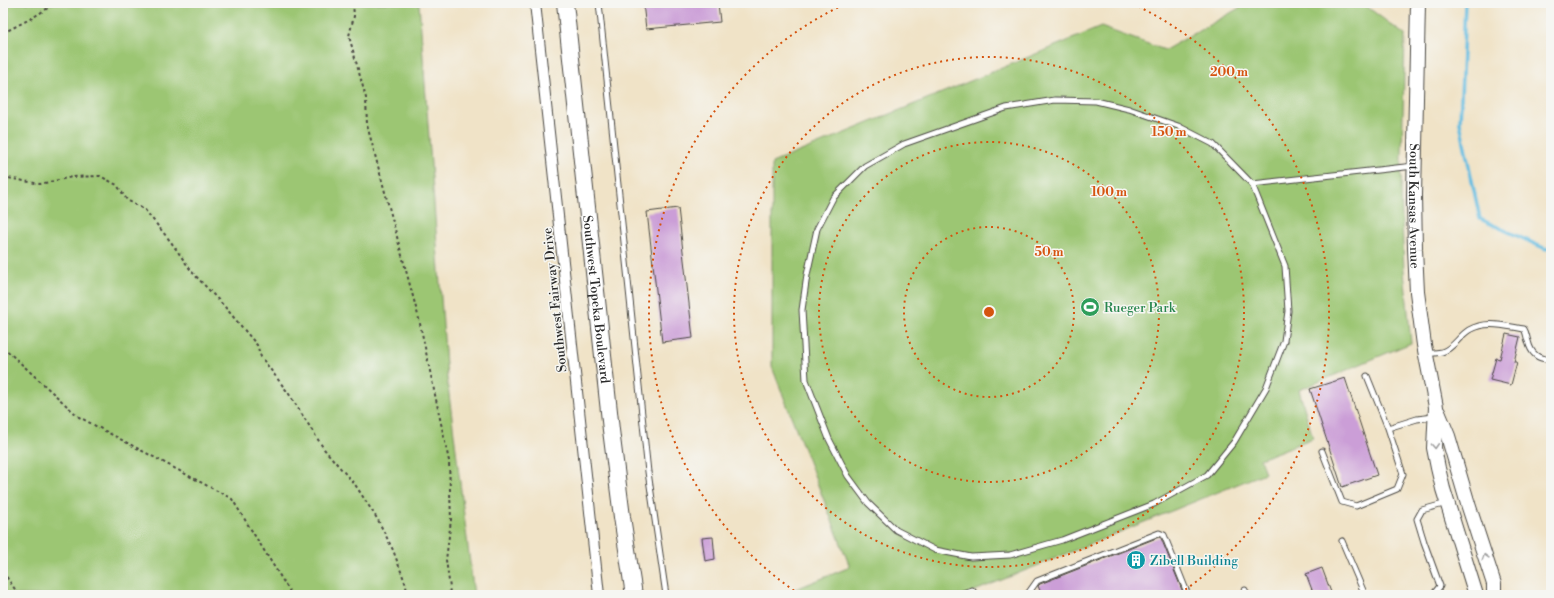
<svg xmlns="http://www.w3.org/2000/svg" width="1554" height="598" viewBox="0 0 1554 598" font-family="'Libre Bodoni',serif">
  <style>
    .green { fill: #9cc673; stroke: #64784f }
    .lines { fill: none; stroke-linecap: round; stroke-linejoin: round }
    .stream { stroke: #65bee2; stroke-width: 3.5 }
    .building { fill: #cb9ed7 }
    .service-casing { stroke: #494742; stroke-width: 7 }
    .minor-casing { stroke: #494742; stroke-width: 12 }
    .secondary-casing { stroke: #494742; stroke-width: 16 }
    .primary-casing { stroke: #494742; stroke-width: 18 }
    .path { stroke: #494742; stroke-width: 2; stroke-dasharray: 3 3; stroke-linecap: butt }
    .service { stroke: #fff; stroke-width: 5 }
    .minor { stroke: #fff; stroke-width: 10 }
    .secondary { stroke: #fff; stroke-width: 14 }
    .primary { stroke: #fff; stroke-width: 16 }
    .oneway { stroke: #a0a0a0 }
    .ring { fill: none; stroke: #d5540f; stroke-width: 2; stroke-dasharray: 2 4 }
    .labels { text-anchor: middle; stroke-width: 3; stroke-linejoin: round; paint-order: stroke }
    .street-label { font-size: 13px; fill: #2b2b2b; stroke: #f6f6f2 }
    .leisure-label { font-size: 13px; fill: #27864d; stroke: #f6f6f2; text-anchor: start }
    .culture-label { font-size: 13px; fill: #0d838f; stroke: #f6f6f2; text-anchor: start }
    .centre { fill: #d5540f; stroke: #f6f6f2; stroke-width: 2 }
    .ring-label { font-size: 12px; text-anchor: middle; font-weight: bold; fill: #d5540f; stroke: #f6f6f2; stroke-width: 3; stroke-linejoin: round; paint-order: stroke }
  </style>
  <rect width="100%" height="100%" fill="#f6f6f2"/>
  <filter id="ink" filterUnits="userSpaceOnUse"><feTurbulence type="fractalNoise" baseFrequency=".025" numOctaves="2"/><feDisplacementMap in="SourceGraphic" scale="8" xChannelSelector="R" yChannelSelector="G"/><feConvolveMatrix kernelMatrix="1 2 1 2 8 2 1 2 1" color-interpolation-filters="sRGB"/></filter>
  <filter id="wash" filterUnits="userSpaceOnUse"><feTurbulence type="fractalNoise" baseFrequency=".012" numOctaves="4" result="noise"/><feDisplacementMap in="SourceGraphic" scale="16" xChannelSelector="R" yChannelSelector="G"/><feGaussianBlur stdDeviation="0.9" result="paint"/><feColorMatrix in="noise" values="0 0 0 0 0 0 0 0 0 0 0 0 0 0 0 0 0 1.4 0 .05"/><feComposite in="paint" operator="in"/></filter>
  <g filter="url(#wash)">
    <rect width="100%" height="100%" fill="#f0e3c7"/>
    <path class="green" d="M3,3H419L447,378L474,595H3Z
      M1248,3H1362L1405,35L1401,193L1404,271L1411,343L1299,390L1313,438L1260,459L1265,473L965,595H781L850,567L772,367V163L1101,27L1165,50Z"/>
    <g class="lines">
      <path class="stream" d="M1465,3L1460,123L1480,219L1546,249L1551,247"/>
    </g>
    <g id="blocks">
      <path class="building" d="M643,3H718L720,22L646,29Z
        M678,208L693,338L662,342L647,212Z
        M1506,334L1520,337L1514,362H1517L1511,385L1490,380L1496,358L1500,359Z
        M1345,378L1377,475L1342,487L1310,389Z
        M713,537L715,559L705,561L702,538Z
        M1159,537L1161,538L1184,595H1042L1038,586L1040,584Z
        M1322,568L1332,595H1314L1306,574Z"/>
    </g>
  </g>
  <g filter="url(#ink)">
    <use href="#blocks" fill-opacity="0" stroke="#494742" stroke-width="1"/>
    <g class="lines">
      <g class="service-casing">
        <path id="service" d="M599,3L648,472L666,595
          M1055,100L1096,101L1129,109L1178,126L1213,144L1252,184L1285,266L1288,311L1284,341L1266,388L1234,442L1207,475L1154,504L1062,540L1010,555L971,557L935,550L896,530L868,503L848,476L829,439L806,380L802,310L807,275L817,229L833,198L865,166L904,144L1006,108Z
          M1252,184L1414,166
          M1427,354C1432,353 1437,353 1442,352C1454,348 1459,336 1469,330C1486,320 1505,326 1524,329C1527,334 1526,336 1528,341C1531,354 1538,360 1551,359
          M1367,376L1388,428
          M1322,451L1342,502L1356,506L1397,489L1403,474L1388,428L1417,419L1434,417
          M1342,541L1365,595
          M1245,590L1247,595
          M957,595L972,590L976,595
          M1027,595L1037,581L1159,533L1164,535L1188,595
          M1433,595L1440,586L1424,542L1417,519L1422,510L1447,503"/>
      </g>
      <g class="minor-casing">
        <path id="minor" d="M535,3L599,595"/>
      </g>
      <g class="secondary-casing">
        <g id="secondary">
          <path id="s1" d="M1418,3L1414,195L1415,249L1417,292L1424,345L1436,407L1434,448L1438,468L1443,489L1476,595"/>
          <path d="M1438,412L1448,436L1468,504L1494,584V595"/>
        </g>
      </g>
      <g class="primary-casing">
        <g id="primary">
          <path id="s2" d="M565,3L611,430L622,517L634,595"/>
        </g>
      </g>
      <path class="path" d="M353,3L354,16L349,36L366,98L367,125L419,319L449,461L451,520L446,560L450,588L449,595
        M3,33L32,18L56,3
        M3,177L40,184L72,177L100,176L117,185L127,200L145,210L171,242L192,272L225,307L257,345L261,357L289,394L324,449L356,486L378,520L393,550L406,585L407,595
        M3,347L79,417L232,499L290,592L295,595
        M3,572L19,595"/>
      <use href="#service" class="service"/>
      <use href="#minor" class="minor"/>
      <use href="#secondary" class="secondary"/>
      <use href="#primary" class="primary"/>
    </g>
    <defs><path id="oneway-chevron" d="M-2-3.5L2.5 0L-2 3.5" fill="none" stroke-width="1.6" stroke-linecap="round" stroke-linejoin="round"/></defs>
    <g class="oneway">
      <use href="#oneway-chevron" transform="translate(1435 446) rotate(87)"/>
      <use href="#oneway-chevron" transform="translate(1485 557) rotate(-107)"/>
    </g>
  </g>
  <g class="ring">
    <circle cx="989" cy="312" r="85"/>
    <circle cx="989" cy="312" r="170"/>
    <circle cx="989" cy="312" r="255"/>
    <path d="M799 594A340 340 0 0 1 845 4M1133 4A340 340 0 0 1 1179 594"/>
  </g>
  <defs>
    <g id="stadium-disc" transform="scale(1)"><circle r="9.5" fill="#2e9e5b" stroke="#f6f6f2"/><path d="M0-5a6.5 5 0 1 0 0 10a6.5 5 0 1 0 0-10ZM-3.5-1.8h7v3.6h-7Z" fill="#fff"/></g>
    <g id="building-disc" transform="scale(1)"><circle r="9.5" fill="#0f9aa8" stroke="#f6f6f2"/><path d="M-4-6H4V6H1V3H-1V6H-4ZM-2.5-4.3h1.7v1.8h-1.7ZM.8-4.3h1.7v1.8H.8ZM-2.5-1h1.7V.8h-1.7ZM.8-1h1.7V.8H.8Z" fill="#fff"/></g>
  </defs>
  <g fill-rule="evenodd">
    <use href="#stadium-disc" x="1090" y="307"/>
    <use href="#building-disc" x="1136" y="560"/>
  </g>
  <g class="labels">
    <g class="street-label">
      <text dy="5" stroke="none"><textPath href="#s1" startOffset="203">South Kansas Avenue</textPath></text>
      <text dy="5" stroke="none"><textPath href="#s2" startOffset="298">Southwest Topeka Boulevard</textPath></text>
      <text transform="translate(554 300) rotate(-96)" y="5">Southwest Fairway Drive</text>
    </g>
    <g class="leisure-label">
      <text x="1104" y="312">Rueger Park</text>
    </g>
    <g class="culture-label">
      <text x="1150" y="565">Zibell Building</text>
    </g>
  </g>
  <circle cx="989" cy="312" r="6" class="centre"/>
  <g class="ring-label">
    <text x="1229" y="76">200 m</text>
    <text x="1169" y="136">150 m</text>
    <text x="1109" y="196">100 m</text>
    <text x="1049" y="256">50 m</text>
  </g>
  <rect width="1554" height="598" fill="none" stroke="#f6f6f2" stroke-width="16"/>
</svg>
